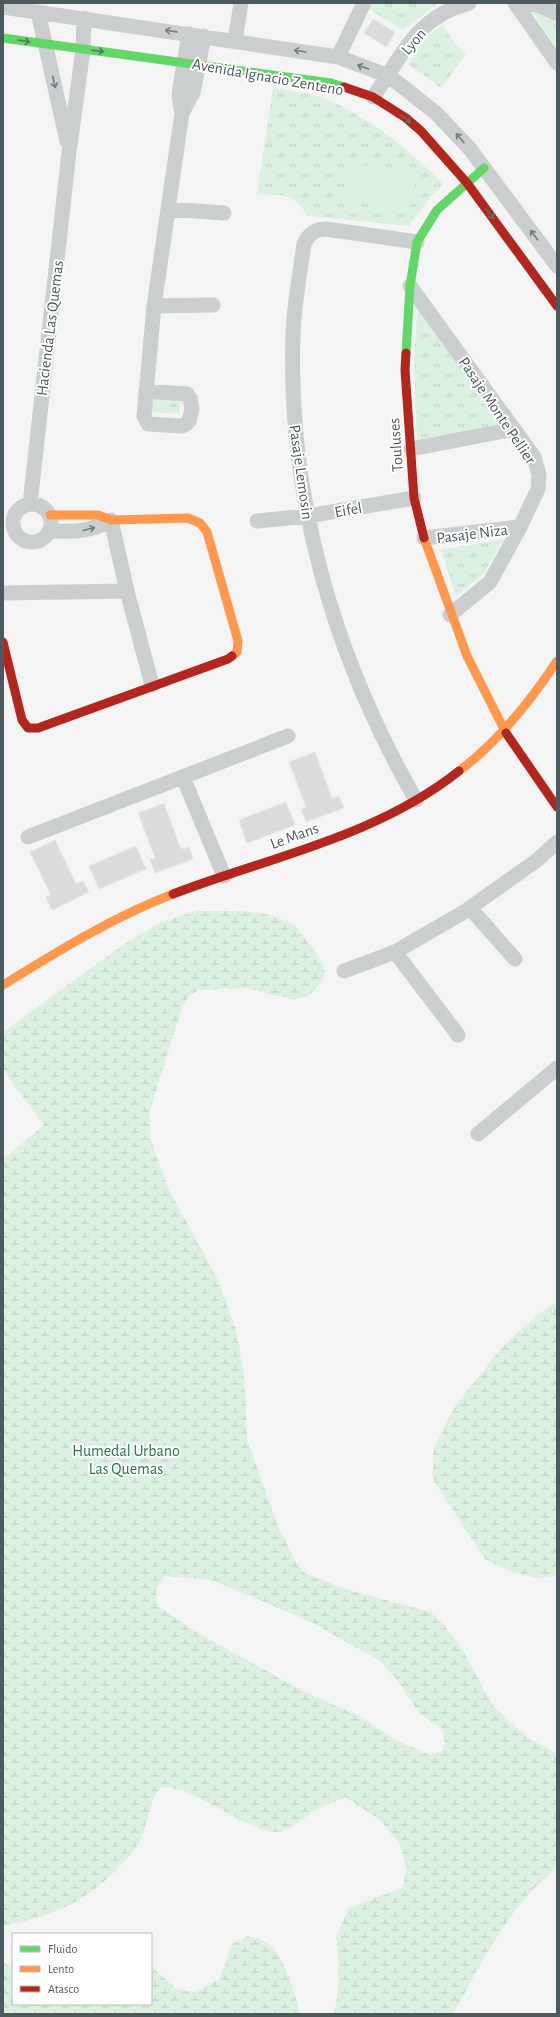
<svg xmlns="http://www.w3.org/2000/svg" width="560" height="2017" viewBox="0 0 560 2017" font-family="'Alegreya Sans',sans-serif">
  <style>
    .grass { fill: url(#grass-tufts) }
    .wetland { fill: url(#wetland-marsh); fill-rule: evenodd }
    .green { fill: #dbf0e0 }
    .building { fill: #dadcdc; stroke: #e6e6e6 }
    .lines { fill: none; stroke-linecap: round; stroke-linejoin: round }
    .street { stroke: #cbcecf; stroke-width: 15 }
    .fast { stroke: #63d668; stroke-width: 9 }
    .slow { stroke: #ff974d; stroke-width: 9 }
    .jam { stroke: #b3261e; stroke-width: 9 }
    .oneway { stroke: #727c81 }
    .oneway2 { stroke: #527861 }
    .labels { text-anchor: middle; stroke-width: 4; stroke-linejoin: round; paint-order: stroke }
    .street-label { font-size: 16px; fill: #4c595f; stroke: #fff }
    .park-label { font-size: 16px; fill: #227b41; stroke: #fff }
  </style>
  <defs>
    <pattern id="grass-tufts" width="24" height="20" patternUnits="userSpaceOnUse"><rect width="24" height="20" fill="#dbf0e0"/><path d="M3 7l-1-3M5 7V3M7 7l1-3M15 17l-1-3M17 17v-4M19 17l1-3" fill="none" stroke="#bed0c3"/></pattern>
    <pattern id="wetland-marsh" width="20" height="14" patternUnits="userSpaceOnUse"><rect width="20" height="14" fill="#dbf0e0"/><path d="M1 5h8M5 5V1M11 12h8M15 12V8" fill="none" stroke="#bed0c3"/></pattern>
  </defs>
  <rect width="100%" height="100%" fill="#f4f4f4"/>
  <path class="grass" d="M373,3H435L436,5L403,30L370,10Z
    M531,10L557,23V48Z
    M443,25L455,44L466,54L441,88L408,64L429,34Z
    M273,88C289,91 309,92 324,98C371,118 408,150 444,184L430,197L409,226L308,216C291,191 285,196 257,194Z
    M418,307L500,425L417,444L414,357Z
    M150,393L180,395L179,414L148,412Z
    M504,539L483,574L456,596L441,550Z"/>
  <path class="wetland" d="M197,911H240L271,915L295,925L318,956L325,972L322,981L311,994L295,1000L246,988L199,990L190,995L184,1004L176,1026L149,1114L151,1141L168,1188L218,1280L236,1330L244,1374L247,1439L277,1524L298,1566L306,1574L352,1591L430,1612L442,1622L463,1651L493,1706L528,1738L557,1753V1868C508,1906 483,1961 453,2014H334L338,1994V1948L336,1937L349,1908L402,1888L407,1869L399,1842L379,1819L345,1797C334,1802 322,1806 312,1813C303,1818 293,1827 283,1831C258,1840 196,1786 161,1787C147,1801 149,1824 140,1841C134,1852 126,1860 117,1869C82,1905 52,1915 4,1926L3,1929V1159L44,1125L3,1070V1032L126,943L161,922ZM165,1576L212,1580L311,1622L380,1661L397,1680L420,1714L441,1728L445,1740L442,1751L430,1755L396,1740L361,1717L305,1692L210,1640L157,1606L156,1590Z
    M557,1301V1576L542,1578L514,1573L485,1559L433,1480V1451L453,1409L503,1346L536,1316Z
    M248,1936C257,1938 268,1942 275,1950C286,1964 296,1997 300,2014H3V1959L5,1964L13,1966V2004H151V1966L176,1989L194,1992L220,1979L232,1944Z"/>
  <path class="green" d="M350,163L416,175L409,212L343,200Z"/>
  <path class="building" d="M373,19L395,32L386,47L364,33Z
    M315,752L332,798L339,796L344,808L306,822L301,809L306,807L289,762Z
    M286,802L295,825L247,843L239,820Z
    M164,803L181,849L189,847L193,859L155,873L150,859L155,858L138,813Z
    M55,840L76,884L83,881L89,892L52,910L46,897L51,895L30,852Z
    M136,846L146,869L99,889L89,866Z"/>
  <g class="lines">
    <path class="street" d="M515,3L557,63
      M525,3L540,6L557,14
      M3,7L338,57L389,76L436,113L470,149L557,266
      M38,12L67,141
      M235,41L241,3
      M338,57L364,3
      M373,97C403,56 414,18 469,3
      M182,113L193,93L204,36
      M168,209L224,213
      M410,286L534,457L539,475L538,489L520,527L490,582L450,615
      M154,306L213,305
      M146,391L187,394L190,398L192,409L189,421L186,424L182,426L148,424L144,416L154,306L182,113L179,96L180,87L189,34
      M411,449L514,429
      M13 523a19 19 0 1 1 38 0a19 19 0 1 1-38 0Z
      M30,504L69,152L83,50L84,18
      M257,521L308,516L414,498
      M424,538L520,527
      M127,591L152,685
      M3,593L127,591L111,520C91,532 72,532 50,531
      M183,777L224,876
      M416,800C335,659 287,498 293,334C294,304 300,274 304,244C308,234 316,229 326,229L417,242
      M28,837L288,736
      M470,908L515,959
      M395,952L458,1035
      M344,971L395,952L464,912L536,861L557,842
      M478,1134L557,1068"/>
    <path class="fast" d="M3,38L331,83L344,87
      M406,353L410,286L417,242L437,210L484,168"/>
    <path class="slow" d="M50,515H98L111,520L188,518L200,523L207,532L238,641L237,652L232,656
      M424,538L467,656L506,733
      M459,771C499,741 530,702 557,661
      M3,985C58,951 113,917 173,894"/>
    <path class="jam" d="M344,87L373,97L406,118L421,131L467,183L557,306
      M406,353L405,370L414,498L424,538
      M3,642L22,720L28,728H38L228,659L232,656
      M506,733L557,807
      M173,894C269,857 376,837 459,771"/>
  </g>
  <defs><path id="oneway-shaft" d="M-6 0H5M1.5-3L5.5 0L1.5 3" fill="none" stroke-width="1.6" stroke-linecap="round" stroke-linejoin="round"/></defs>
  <g class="oneway">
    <use href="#oneway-shaft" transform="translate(171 31) rotate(-172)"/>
    <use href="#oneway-shaft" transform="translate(300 51) rotate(-171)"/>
    <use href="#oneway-shaft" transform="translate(363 67) rotate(-160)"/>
    <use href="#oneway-shaft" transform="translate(54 82) rotate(77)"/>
    <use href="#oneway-shaft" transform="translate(460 138) rotate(-131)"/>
    <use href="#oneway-shaft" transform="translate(534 235) rotate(-127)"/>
    <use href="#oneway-shaft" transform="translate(89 529) rotate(-14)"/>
  </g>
  <g class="oneway2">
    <use href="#oneway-shaft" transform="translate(24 41) rotate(9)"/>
    <use href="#oneway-shaft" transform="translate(98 51) rotate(7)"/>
    <use href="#oneway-shaft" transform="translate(406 119) rotate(38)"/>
    <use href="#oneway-shaft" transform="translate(490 214) rotate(54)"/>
  </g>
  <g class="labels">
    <g class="street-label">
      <text transform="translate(413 41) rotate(-49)" y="6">Lyon</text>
      <text transform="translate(268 76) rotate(10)" y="6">Avenida Ignacio Zenteno</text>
      <text transform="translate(49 328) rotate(-83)" y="6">Hacienda Las Quemas</text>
      <text transform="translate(498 410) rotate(56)" y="6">Pasaje Monte Pellier</text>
      <text transform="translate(395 445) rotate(-94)" y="6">Touluses</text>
      <text transform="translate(302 472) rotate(82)" y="6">Pasaje Lemosin</text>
      <text transform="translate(348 509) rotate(-10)" y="6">Eifel</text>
      <text transform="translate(472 533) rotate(-7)" y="6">Pasaje Niza</text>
      <text transform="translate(294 835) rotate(-20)" y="6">Le Mans</text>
    </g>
    <g class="park-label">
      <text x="126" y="1456">Humedal Urbano<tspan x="126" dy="18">Las Quemas</tspan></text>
    </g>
  </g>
  <rect width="560" height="2017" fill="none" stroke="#4c595f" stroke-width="8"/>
  <rect x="12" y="1933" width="140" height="72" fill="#ffffff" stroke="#b7bdbf"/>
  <rect x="20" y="1946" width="20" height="6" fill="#63d668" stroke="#b7bdbf"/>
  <text x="48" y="1953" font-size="12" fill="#4c595f">Fluido</text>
  <rect x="20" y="1966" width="20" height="6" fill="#ff974d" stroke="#b7bdbf"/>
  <text x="48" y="1973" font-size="12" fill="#4c595f">Lento</text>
  <rect x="20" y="1986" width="20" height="6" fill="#b3261e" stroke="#b7bdbf"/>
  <text x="48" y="1993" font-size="12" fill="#4c595f">Atasco</text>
</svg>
